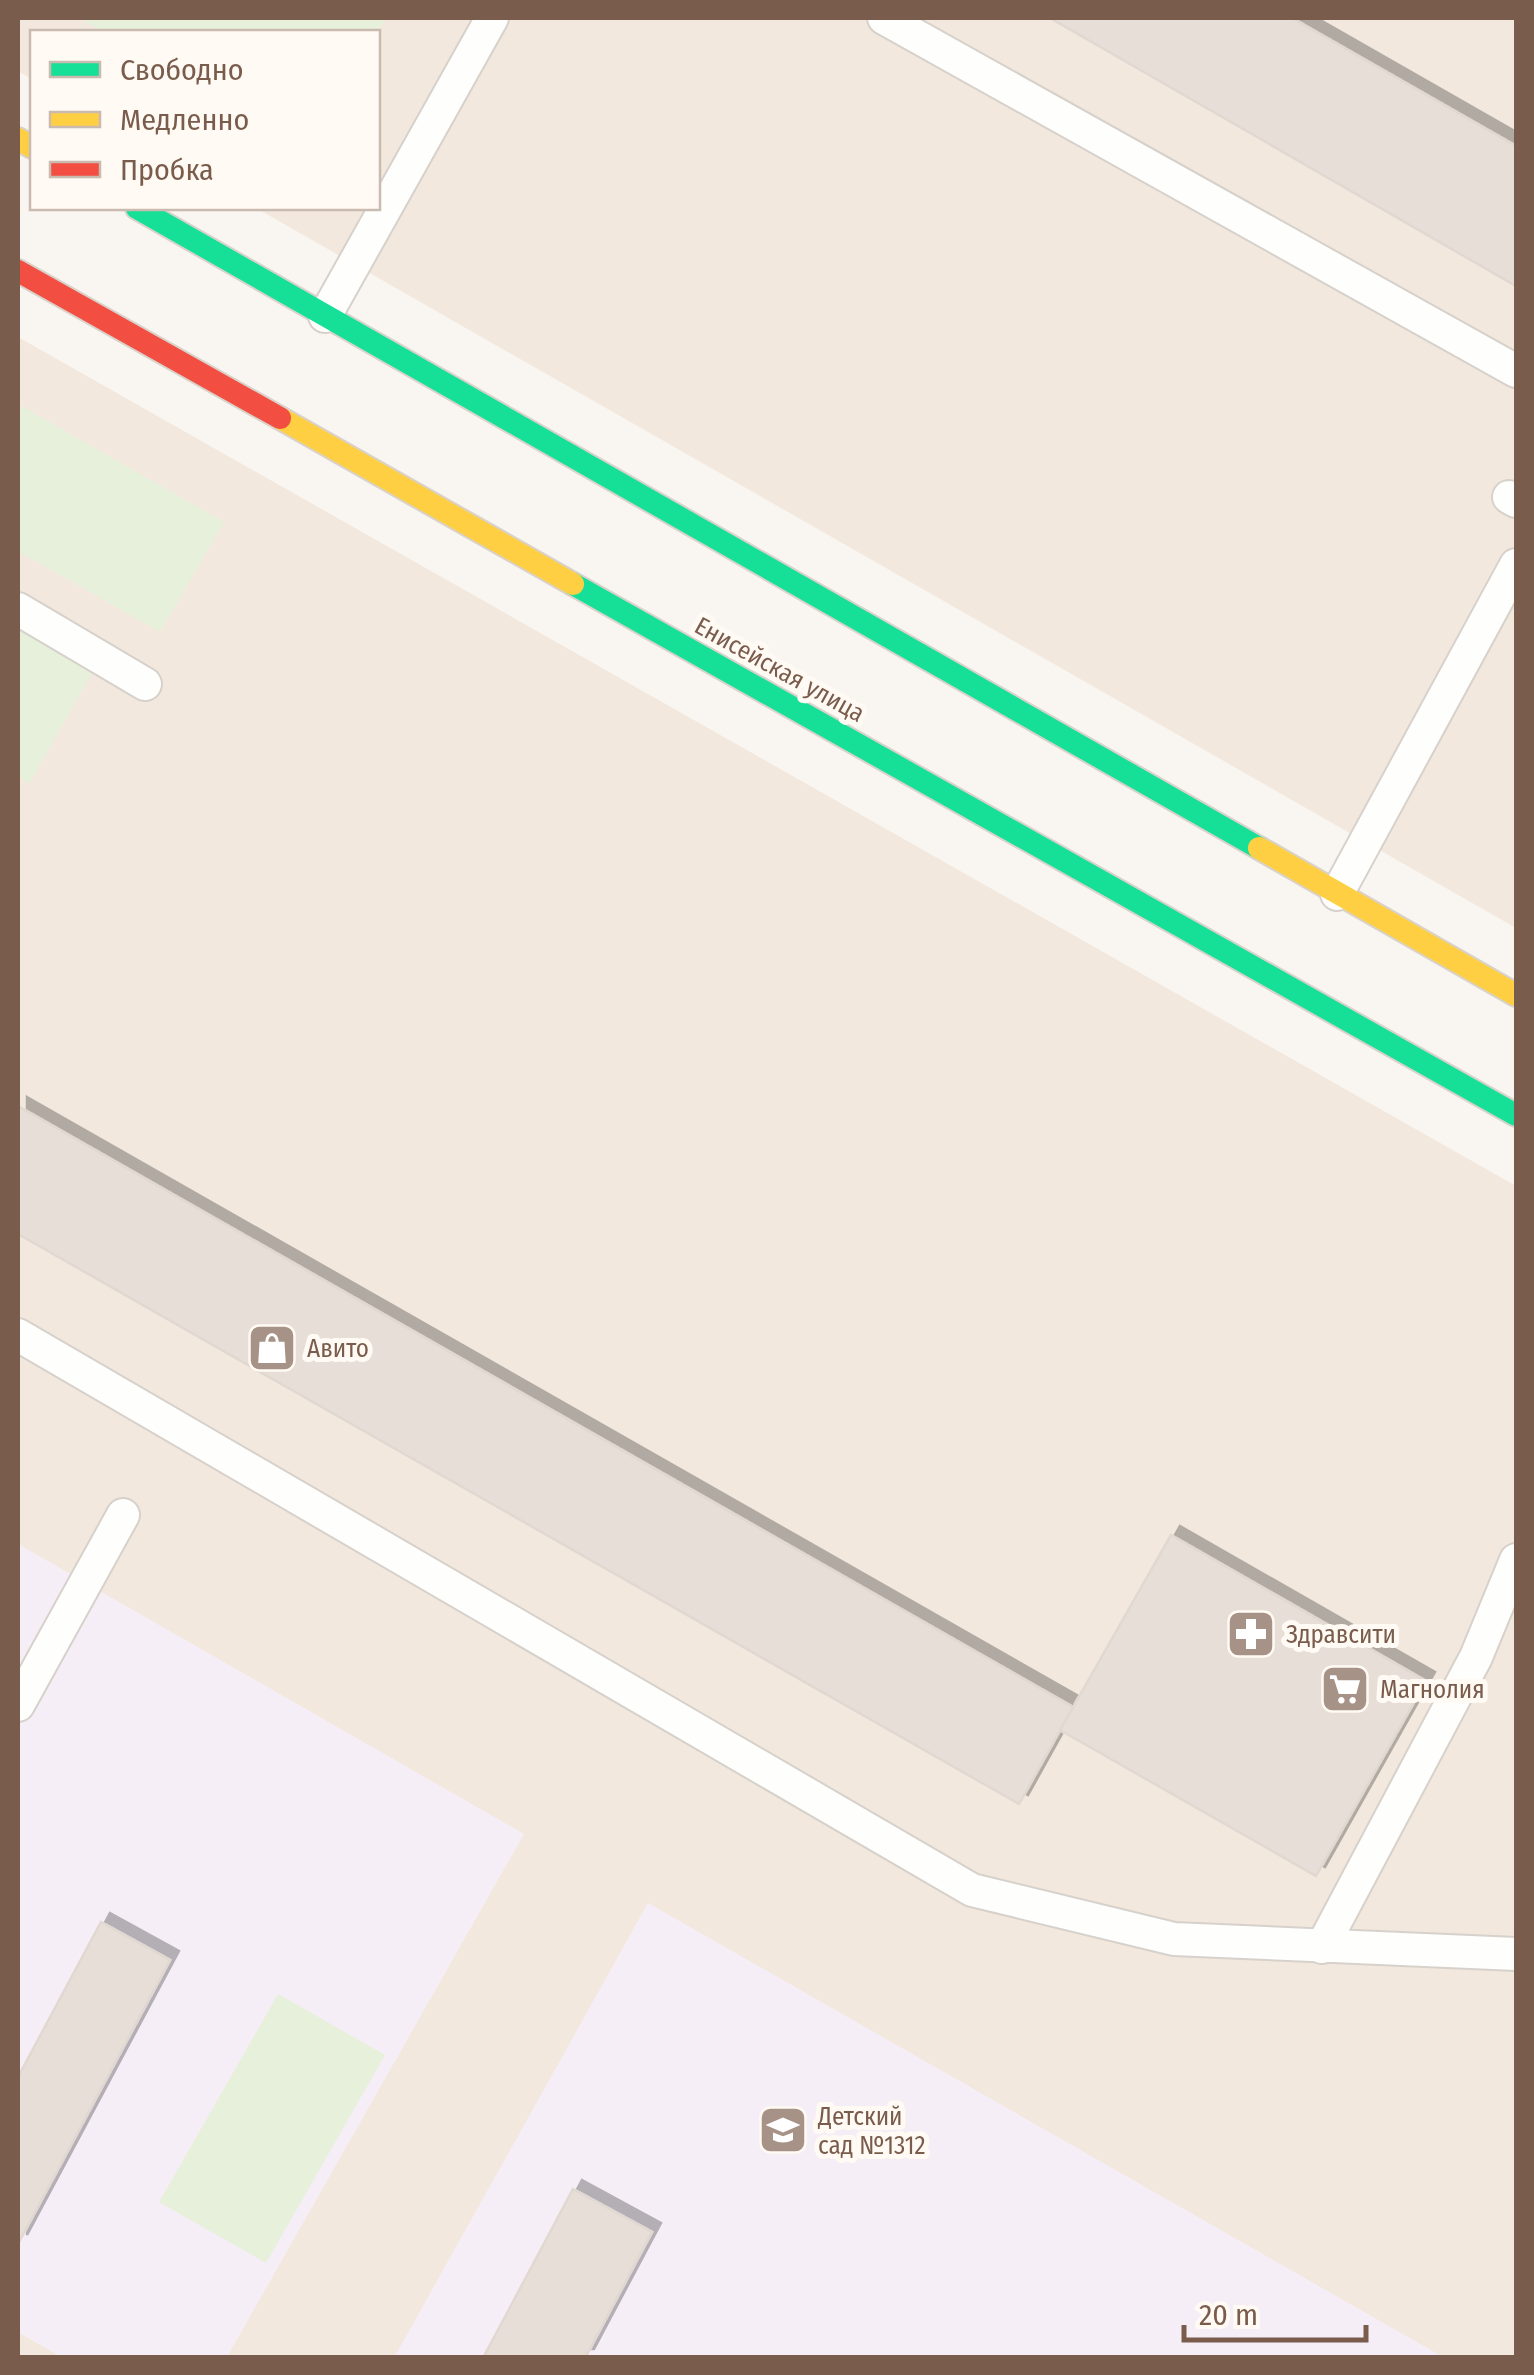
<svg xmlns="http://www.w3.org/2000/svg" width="1534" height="2375" viewBox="0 0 1534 2375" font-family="'Fira Sans Condensed',sans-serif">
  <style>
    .residential { fill: #f2e8de }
    .education { fill: #f6eef6 }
    .green { fill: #e7f0db }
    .building { fill: #e6ded7; stroke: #e2d8d2; stroke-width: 2.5; filter: url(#shadow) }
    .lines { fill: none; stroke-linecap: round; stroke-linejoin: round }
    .lane-casing { stroke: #d7d1cb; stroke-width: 36 }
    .fast-casing { stroke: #d9d2cb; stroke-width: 26 }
    .slow-casing { stroke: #d9d2cb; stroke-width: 26 }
    .jam-casing { stroke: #d9d2cb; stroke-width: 26 }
    .lane { stroke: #fefefd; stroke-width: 32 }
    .fast { stroke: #16e098; stroke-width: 22 }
    .slow { stroke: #ffcf43; stroke-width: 22 }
    .jam { stroke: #f24e42; stroke-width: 22 }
    .labels { text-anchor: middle; stroke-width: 10; stroke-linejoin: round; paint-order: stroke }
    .street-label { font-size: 25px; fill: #7a5c4d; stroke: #fffaf3 }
    .poi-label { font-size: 25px; fill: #7a5c4d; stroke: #fffaf3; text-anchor: start }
  </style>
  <defs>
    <filter id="shadow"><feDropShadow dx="9" dy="-9" stdDeviation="0" flood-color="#0004"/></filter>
  </defs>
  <rect width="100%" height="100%" fill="#f9f5f0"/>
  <path class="residential" d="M18,18H1516V928L256,208H378V32H32V79L18,71Z
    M18,337L1516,1186V2357H18Z"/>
  <path class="education" d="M18,1544L524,1834L227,2357H61L18,2332Z
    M648,1903L1443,2357L394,2358Z"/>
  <path class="green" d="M78,18H386L377,32H104Z
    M18,404L224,522L160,632L18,551Z
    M18,628L93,671L29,784L18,777Z
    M278,1994L385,2055L266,2263L159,2202Z"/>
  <path class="building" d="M1050,18H1292L1516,146V286Z
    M18,1106L1073,1707L1019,1804L18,1234Z
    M1171,1535L1426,1681L1316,1876L1060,1730Z
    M101,1922L170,1960L18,2244V2077Z
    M573,2189L652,2232L585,2358H483Z"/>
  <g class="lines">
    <g class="lane-casing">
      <path id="lane" d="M884,18L1516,371
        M325,316L492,18
        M1509,497L1516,501
        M18,609L145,684
        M1337,894L1516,565
        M18,1335L972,1890L1174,1939L1516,1954
        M18,1705L123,1515
        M1322,1947L1476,1657L1516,1560"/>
    </g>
    <g class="fast-casing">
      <path id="fast" d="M137,208L1259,848
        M573,584L1516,1115"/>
    </g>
    <g class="slow-casing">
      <path id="slow" d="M18,139L32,147
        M280,418L573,584
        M1259,848L1516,995"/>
    </g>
    <g class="jam-casing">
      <path id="jam" d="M18,271L280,418"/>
    </g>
    <use href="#lane" class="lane"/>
    <use href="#fast" class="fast"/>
    <use href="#slow" class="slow"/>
    <use href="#jam" class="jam"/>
  </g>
  <defs>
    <g id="shop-square" transform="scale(2.5)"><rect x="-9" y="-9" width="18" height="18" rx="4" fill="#a69286" stroke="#fffaf3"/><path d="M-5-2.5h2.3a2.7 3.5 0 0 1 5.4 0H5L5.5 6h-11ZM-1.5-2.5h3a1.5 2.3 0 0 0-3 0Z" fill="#fff"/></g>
    <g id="pharmacy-square" transform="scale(2.5)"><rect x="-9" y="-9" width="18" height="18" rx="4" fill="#a69286" stroke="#fffaf3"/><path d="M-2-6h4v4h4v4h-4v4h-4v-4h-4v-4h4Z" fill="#fff"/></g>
    <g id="supermarket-square" transform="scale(2.5)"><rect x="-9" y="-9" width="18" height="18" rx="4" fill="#a69286" stroke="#fffaf3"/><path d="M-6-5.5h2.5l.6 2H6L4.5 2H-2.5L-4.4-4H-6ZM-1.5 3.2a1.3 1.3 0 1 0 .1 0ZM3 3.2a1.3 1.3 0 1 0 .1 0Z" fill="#fff"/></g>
    <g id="school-square" transform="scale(2.5)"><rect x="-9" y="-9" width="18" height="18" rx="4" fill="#a69286" stroke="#fffaf3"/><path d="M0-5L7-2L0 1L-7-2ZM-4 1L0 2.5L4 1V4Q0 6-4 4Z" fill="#fff"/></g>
  </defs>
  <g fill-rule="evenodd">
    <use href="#shop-square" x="272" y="1348"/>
    <use href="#pharmacy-square" x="1251" y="1634"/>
    <use href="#supermarket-square" x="1345" y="1689"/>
    <use href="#school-square" x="783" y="2130"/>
  </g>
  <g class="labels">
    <g class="street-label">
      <text transform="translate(780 669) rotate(29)" y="9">Енисейская улица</text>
    </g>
    <g class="poi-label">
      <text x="307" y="1357">Авито</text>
      <text x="1286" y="1643">Здравсити</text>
      <text x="1380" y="1698">Магнолия</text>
      <text x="818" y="2125">Детский<tspan x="818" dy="29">сад №1312</tspan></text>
    </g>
  </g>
  <rect width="1534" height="2375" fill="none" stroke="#7a5c4d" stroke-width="40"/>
  <rect x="30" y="30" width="350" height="180" fill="#fffaf3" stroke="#cabbb1" stroke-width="2.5"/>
  <rect x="50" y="62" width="50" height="15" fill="#16e098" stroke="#cabbb1" stroke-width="2.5"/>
  <text x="120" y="80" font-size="30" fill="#7a5c4d">Свободно</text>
  <rect x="50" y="112" width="50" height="15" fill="#ffcf43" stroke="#cabbb1" stroke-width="2.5"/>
  <text x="120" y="130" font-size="30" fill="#7a5c4d">Медленно</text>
  <rect x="50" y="162" width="50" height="15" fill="#f24e42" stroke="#cabbb1" stroke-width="2.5"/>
  <text x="120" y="180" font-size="30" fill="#7a5c4d">Пробка</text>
  <path d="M1184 2325v15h182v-15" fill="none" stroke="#7a5c4d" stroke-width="5"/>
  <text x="1199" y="2325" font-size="30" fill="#7a5c4d" stroke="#fffaf3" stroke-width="8" paint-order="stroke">20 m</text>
</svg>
